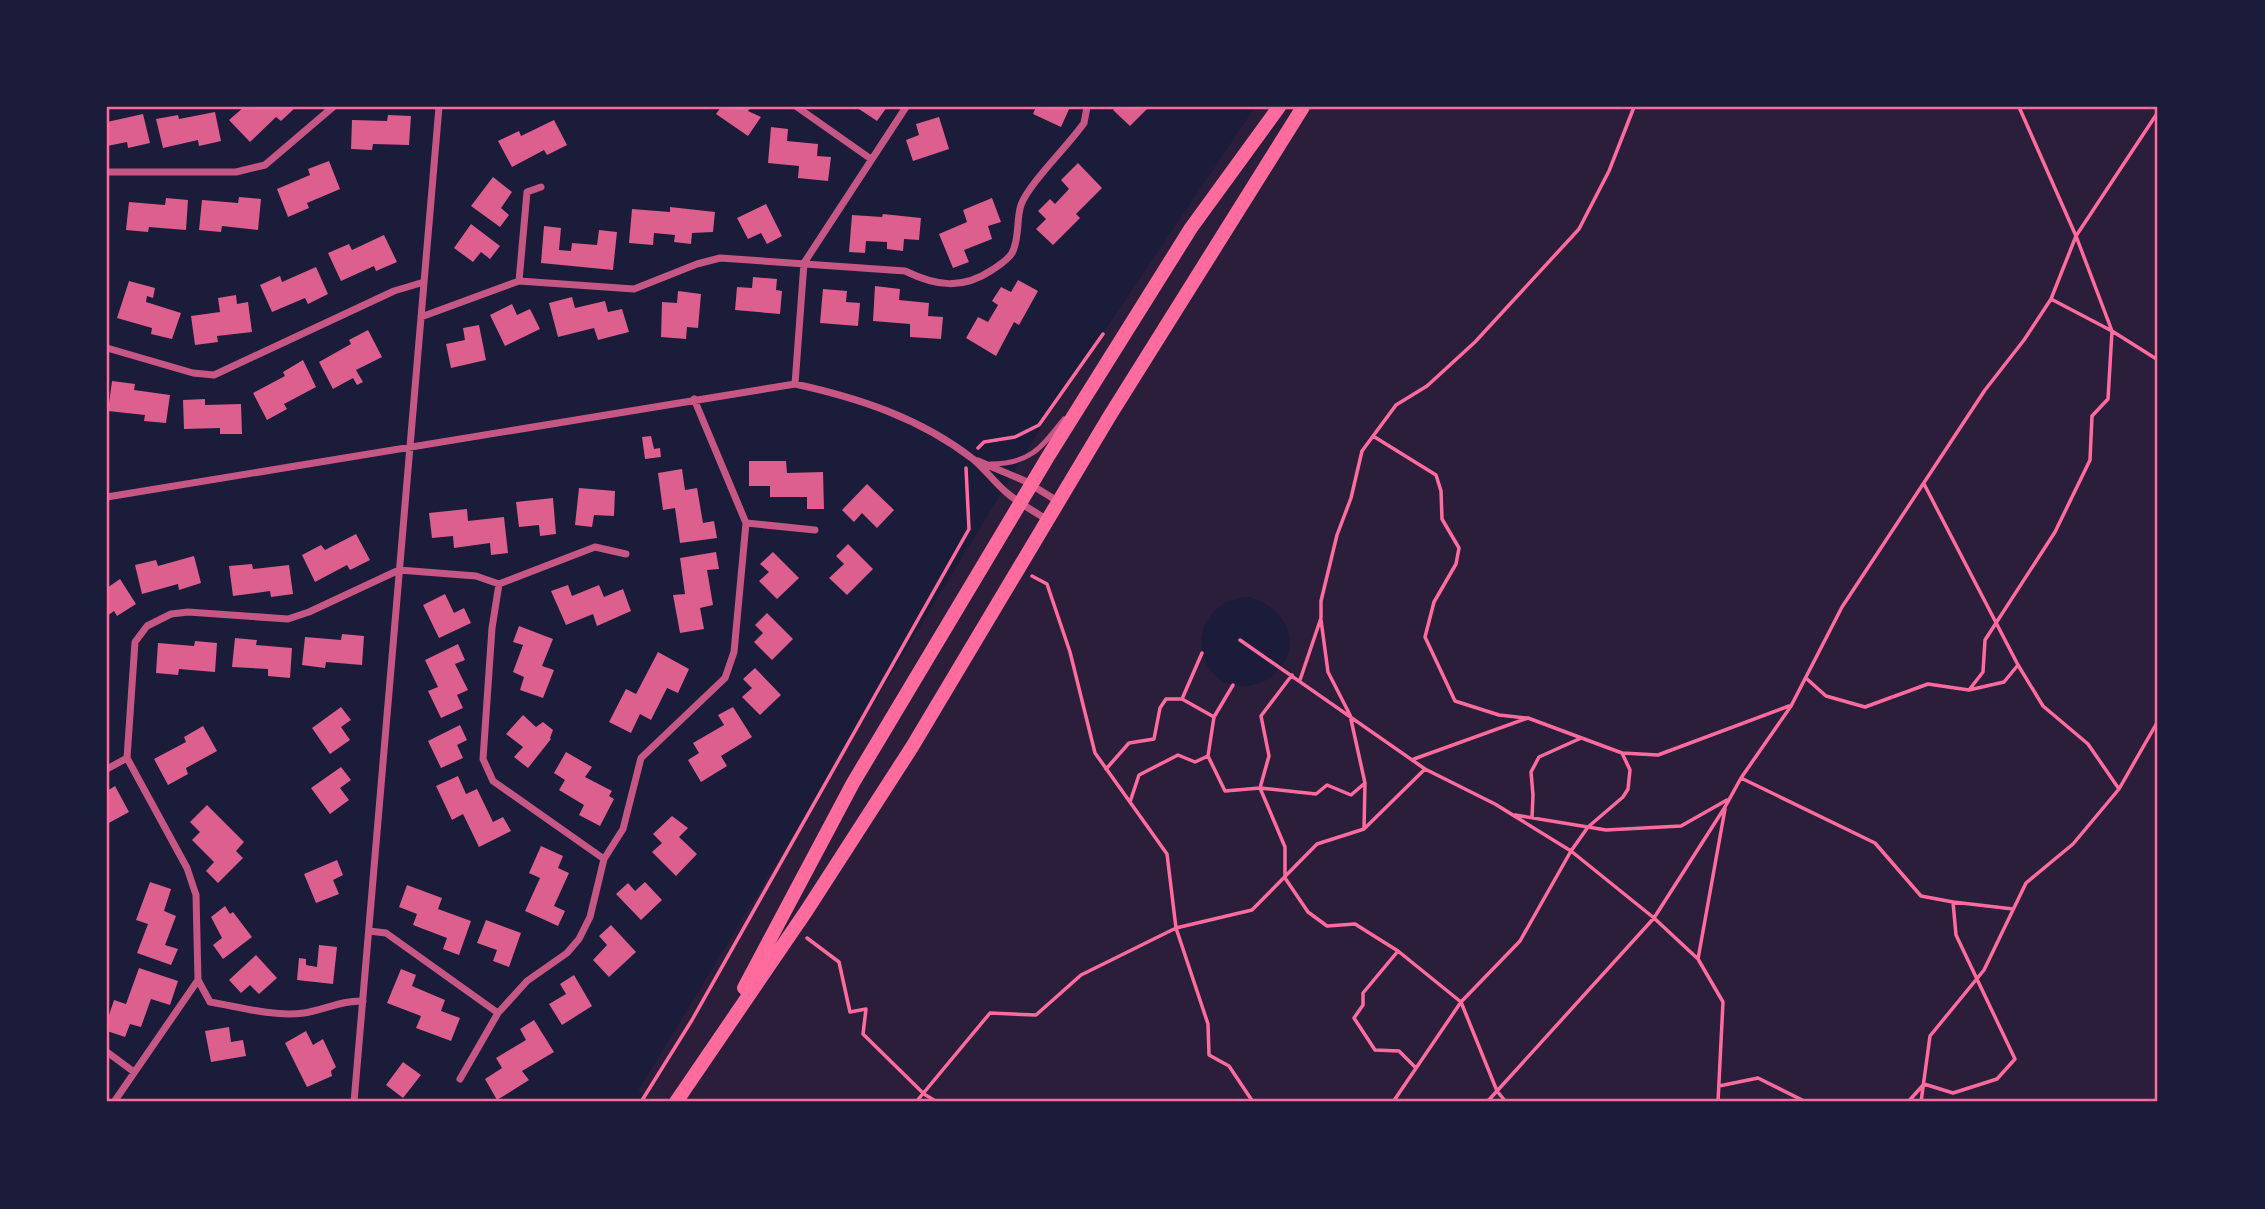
<svg xmlns="http://www.w3.org/2000/svg" width="2265" height="1209" viewBox="0 0 2265 1209" font-family="Manrope,sans-serif">
  <style>
    .green { fill: #2a1e3b; fill-rule: evenodd }
    .building { fill: #dd5f8e }
    .lines { fill: none; stroke-linecap: round; stroke-linejoin: round }
    .path { stroke: #ff6b9d; stroke-width: 3.5 }
    .service { stroke: #c65784; stroke-width: 5 }
    .minor { stroke: #c65784; stroke-width: 7 }
    .secondary { stroke: #ff6b9d; stroke-width: 14 }
    .neatline { fill: none; stroke: #ff6b9d; stroke-width: 2.5 }
  </style>
  <rect width="100%" height="100%" fill="#1b1b3a"/>
  <path class="green" d="M1255,107H2158V1102H653L638,1091L1051,411ZM1250,597C1285,608 1304,642 1277,672C1270,679 1262,683 1253,685C1194,698 1177,601 1250,597Z"/>
  <path class="building" d="M244,107L250,109L253,107H296L281,121L276,117L250,142L229,120Z
    M721,107H751L748,111L761,117L748,136L716,114Z
    M856,107H887L877,121Z
    M1036,107H1070L1061,127L1033,114Z
    M1116,107H1149L1130,126L1113,110Z
    M215,112L221,141L199,146L198,140L163,148L156,119L178,115L179,119Z
    M143,114L150,143L128,148L127,142L107,146V122Z
    M388,115L411,116L409,145L373,144L372,150L351,149L352,120L387,121Z
    M939,117L949,149L913,161L906,140L919,135L916,124Z
    M554,120L567,145L547,155L544,150L512,167L498,141L519,131L521,136Z
    M771,127L788,129L787,141L818,144L817,156L831,157L828,181L798,178L799,166L768,163Z
    M329,161L340,189L307,203L309,208L288,217L277,189L310,175L308,169Z
    M1078,163L1102,188L1076,214L1080,218L1053,245L1036,229L1046,219L1038,211L1050,199L1055,204L1069,189L1061,180Z
    M493,177L512,192L501,208L509,215L500,227L471,206Z
    M239,197L261,199L258,230L222,226L221,232L199,230L202,200L238,203Z
    M166,198L188,200L186,230L149,227L148,232L126,230L129,202L165,205Z
    M992,198L1001,222L988,226L992,239L964,250L969,262L953,268L939,234L967,222L963,210Z
    M766,204L782,236L767,244L761,233L748,239L737,218Z
    M670,207L715,212L713,232L692,233L691,244L674,242L675,235L654,233L653,245L629,243L632,209L670,212Z
    M883,214L921,218L919,240L904,239L903,251L887,249V242L866,241L865,253L849,252L852,215L882,217Z
    M471,224L500,246L490,259L481,252L473,262L454,248Z
    M544,226L561,228L559,250L571,251L572,243L597,245L599,230L617,232L613,270L541,263Z
    M384,235L397,262L376,271L374,266L341,281L328,253L349,244L352,250Z
    M316,267L328,294L308,304L305,298L272,312L260,285L280,276L282,282Z
    M753,277L777,279L776,290L782,291L780,314L735,310L737,287L752,288Z
    M1018,280L1038,291L1019,325L1014,322L996,356L966,338L978,317L988,322L998,305L992,301L1001,287L1011,292Z
    M129,281L155,288L153,298L147,296L146,302L181,313L172,339L151,334L152,328L117,318Z
    M875,286L900,289L899,300L929,303L928,316L943,317L941,339L910,337V324L873,321Z
    M823,289L847,291L846,302L860,303L858,326L820,323Z
    M678,291L701,294L698,328L687,327L686,339L661,337L662,302L677,303Z
    M236,295L237,304L248,302L252,332L217,336L218,342L195,345L191,316L220,312L218,298Z
    M572,297L575,308L605,301L608,312L622,309L629,332L598,340L594,328L558,337L549,303Z
    M512,304L517,315L530,309L540,329L505,346L490,315Z
    M479,325L486,360L451,368L446,344L465,340L463,328Z
    M368,330L382,357L356,370L363,382L357,385L353,378L333,389L319,362L351,344L349,340Z
    M303,360L316,387L284,404L287,409L267,420L253,393L285,376L283,372Z
    M112,381L135,384L134,390L170,395L166,423L144,421L145,415L108,411Z
    M205,399V405L241,404L242,434H220V428L184,429L183,400Z
    M651,436L654,449L660,448L661,457L645,459L642,437Z
    M749,461H786L787,473L823,472L824,509H807V497H770V486H749Z
    M682,469L685,490L697,488L703,523L714,521L717,538L680,543L675,508L663,510L658,473Z
    M867,484L894,510L877,528L862,513L854,522L842,510Z
    M579,488L615,491L614,516L594,515L592,527L575,525Z
    M553,498L556,534L540,536L539,525L519,527L516,502Z
    M467,509L468,521L504,517L508,553L491,555L490,543L454,548L453,536L432,538L429,513Z
    M356,534L370,560L350,570L347,565L315,582L302,555L321,545L325,550Z
    M848,544L873,569L847,595L829,578L844,564L836,556Z
    M716,552L719,569L707,570L713,605L700,608L704,629L680,633L673,595L685,594L680,558Z
    M773,552L799,578L777,599L759,581L769,572L760,564Z
    M194,556L201,583L179,590L178,584L142,594L135,565L156,560L158,566Z
    M252,564L253,569L289,565L293,594L271,597L270,591L233,596L229,566Z
    M120,579L136,604L117,616L114,611L107,616V588Z
    M568,585L572,596L599,585L604,597L623,589L631,611L597,626L593,614L566,625L551,591Z
    M445,594L454,613L464,608L471,623L439,638L423,605Z
    M767,613L793,639L772,660L754,642L763,633L755,625Z
    M519,626L553,639L542,666L554,670L543,698L520,690L524,677L513,672L523,645L513,642Z
    M342,634L364,636L362,665L326,662L325,668L302,665L305,637L341,640Z
    M235,638L257,640L256,645L292,648L290,678L268,676V669L232,667Z
    M195,641L217,643L215,672L179,669L178,675L156,673L158,643L194,646Z
    M458,644L465,660L455,664L468,690L457,695L463,708L441,718L428,691L438,687L425,660Z
    M658,652L689,669L678,693L667,688L651,720L640,714L631,733L609,722L626,689L636,694Z
    M755,668L781,695L760,715L742,697L752,688L743,679Z
    M341,707L351,720L341,727L350,740L330,754L312,728Z
    M733,707L752,737L721,756L727,766L701,782L688,760L699,753L693,743L724,725L718,715Z
    M523,715L536,727L543,722L553,730L550,738L551,739L528,768L514,757L523,747L506,734Z
    M460,725L467,740L457,745L463,758L441,768L428,741Z
    M203,726L217,751L186,768L188,774L168,785L154,759L186,742L184,737Z
    M566,752L592,767L585,777L612,791L609,796L614,799L600,826L579,815L584,805L559,790L565,780L554,773Z
    M341,767L351,780L340,788L349,800L330,814L311,788Z
    M458,776L466,794L477,789L493,822L503,817L511,831L479,847L463,814L452,820L436,786Z
    M115,786L129,812L107,824V791Z
    M207,805L244,842L236,851L243,858L218,883L206,871L214,862L192,840L200,832L190,822Z
    M672,816L688,828L679,837L697,854L676,876L652,852L662,843L653,834Z
    M541,846L563,856L558,868L569,873L554,906L565,911L558,926L525,911L540,878L529,873Z
    M337,860L343,875L333,880L339,894L316,903L304,874Z
    M150,882L171,889L164,911L176,916L165,945L178,949L171,965L137,953L148,924L136,920Z
    M645,882L662,900L641,920L616,894L628,883L635,891Z
    M407,885L442,898L438,909L471,921L459,955L443,949L447,938L413,925L417,914L399,907Z
    M225,906L230,914L233,912L252,937L223,959L213,945L222,938L211,917Z
    M486,920L521,933L509,967L493,961L497,950L477,943Z
    M611,925L636,952L609,977L593,960L607,945L599,936Z
    M319,945L337,947L333,984L297,980L299,958L306,959V965L317,967Z
    M256,955L277,978L259,994L250,985L241,993L229,980Z
    M139,968L178,981L170,1005L151,999L141,1027L130,1024L125,1037L107,1031V1021L114,1000L126,1004Z
    M401,969L416,975L412,986L445,1000L441,1011L460,1018L451,1041L416,1028L421,1016L387,1003Z
    M574,975L592,1006L562,1025L549,1004L566,994L560,984Z
    M534,1020L554,1052L522,1071L529,1080L497,1100L485,1079L502,1068L496,1058L526,1040L520,1029Z
    M229,1027L231,1042L243,1040L246,1056L211,1062L205,1031Z
    M306,1031L313,1045L323,1039L336,1067L331,1071L332,1076L307,1087L285,1043Z
    M403,1062L421,1075L403,1098L386,1085Z"/>
  <g class="lines">
    <path class="path" d="M2019,107L2076,236L2112,331L2158,360
      M1373,436L1436,475L1441,491L1442,519L1459,548L1456,564L1434,602L1425,637L1455,701L1499,715L1527,718
      M978,448L984,442L1015,437L1039,425L1103,334
      M1924,484L2018,665L2043,706L2088,744L2119,789
      M1321,620L1328,672L1350,715L1365,783L1364,829
      M1240,640L1425,769L1495,804L1571,851L1654,918L1698,959L1723,1002L1718,1102
      M1292,675L1261,716L1269,756L1260,788L1285,847V878L1308,912L1327,926L1355,924L1398,951L1461,1002L1497,1091L1506,1102
      M1807,679L1826,696L1865,707L1928,684L1969,690L2004,682L2018,665
      M1300,680L1321,618V601L1337,535L1351,498L1362,451L1396,405L1427,386L1475,342L1579,229L1609,171L1634,107
      M1969,690L1983,672L1985,640L2055,532L2090,460L2092,416L2108,399L2112,331L2051,299
      M1182,699L1202,653
      M1208,756L1214,717
      M1414,759L1528,718L1622,753L1658,755L1789,706
      M1106,769L1129,743L1154,739L1160,708L1166,699H1182L1214,717L1233,685
      M1741,778L1875,843L1921,896L1953,902L1956,935L2015,1059L1997,1079L1953,1093L1924,1084L1908,1102
      M1130,802L1139,775L1178,755L1195,762L1208,756L1225,791L1260,788L1316,794L1327,785L1351,795L1365,783
      M1515,815L1606,830L1681,826L1727,800
      M1532,818L1533,795L1531,772L1539,757L1579,739
      M1953,902L2013,909
      M807,938L839,962L850,1012L866,1009L863,1034L924,1094L937,1102
      M1398,951L1363,993V1005L1354,1018L1375,1050L1399,1051L1416,1068
      M1698,959L1725,809
      M1719,1086L1758,1078L1806,1102
      M641,1102L692,1020L969,529L966,468
      M916,1102L990,1013L1036,1015L1081,975L1176,928L1167,854L1095,753L1070,652L1047,584L1032,576
      M1253,1102L1229,1066L1209,1055L1208,1024L1176,928L1252,910L1317,844L1364,829L1425,769
      M1393,1102L1461,1002L1520,941L1571,851L1588,827L1623,797L1628,789L1630,770L1622,753
      M1487,1102L1654,918L1725,807L1741,778L1791,706L1842,607L1985,390L2024,340L2051,299L2076,236L2158,112
      M1921,1102L1930,1036L1984,970L2026,883L2073,844L2119,789L2158,721"/>
    <path class="service" d="M990,464C1030,464 1041,448 1064,419"/>
    <path class="minor" d="M797,107L871,159
      M107,172H236L265,165L333,107
      M519,281L527,192L541,187
      M421,317L519,281L634,289L697,264L720,258L905,271C936,286 962,290 992,270C998,266 1008,260 1012,253C1020,238 1016,220 1021,205C1029,183 1069,145 1084,123L1087,107
      M107,348L193,373L214,375L394,291L424,282
      M795,384L804,263L906,107
      M978,461L1025,481L1059,502
      M107,497L795,384C859,398 920,418 973,459C985,469 995,483 1007,493C1020,504 1035,512 1048,520
      M746,523L815,530
      M499,584L595,547L626,554
      M107,769L127,758
      M369,931L386,933L498,1013
      M363,1001C342,1000 324,1010 304,1013C273,1017 240,1007 210,1002L198,980L196,895L187,868L127,758L135,642L147,626L171,614L188,612L288,619L309,612L399,570L476,576L499,584L492,628L483,759L493,781L604,859
      M107,1052L134,1072
      M460,1079L498,1013L527,981L567,953L579,939L590,917L604,859L623,829L641,758L725,678L734,652L746,523L694,399
      M114,1102L198,980
      M354,1102L439,107"/>
    <path class="secondary" d="M744,988L853,783L1049,455L1191,228L1279,107
      M676,1102L807,910L912,747L1109,417L1303,107"/>
  </g>
  <rect width="2265" height="1209" fill="none" stroke="#1b1b3a" stroke-width="217"/>
  <rect x="108" y="108" width="2048" height="992" class="neatline"/>
</svg>
